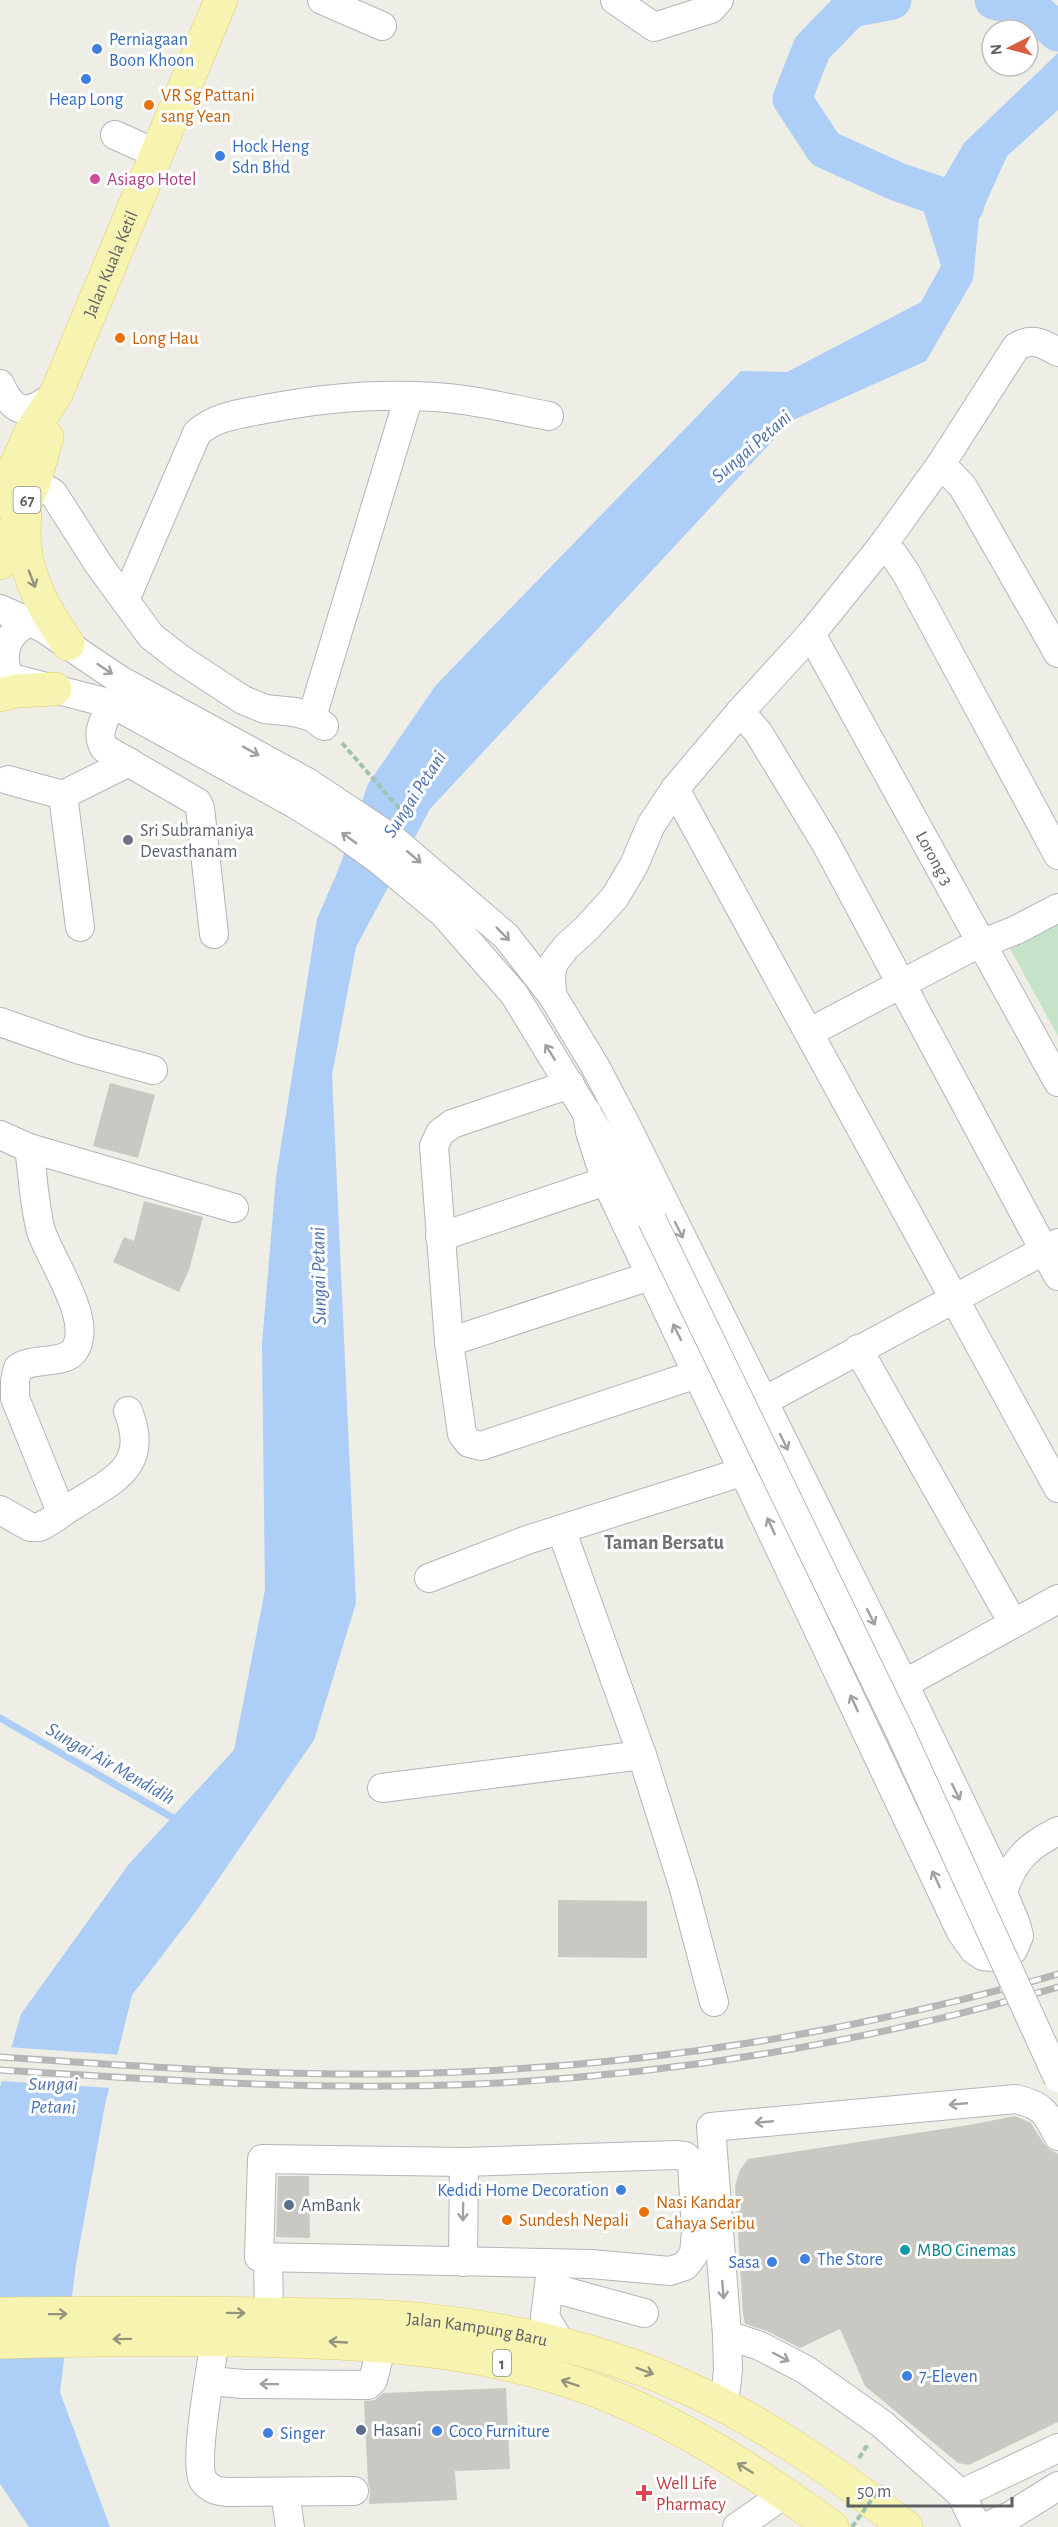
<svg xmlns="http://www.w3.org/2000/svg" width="1058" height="2527" viewBox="0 0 1058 2527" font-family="'Alegreya Sans',sans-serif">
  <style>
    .green { fill: #c5e3c8 }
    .water { fill: #adcef7 }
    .pier { fill: #eeede6 }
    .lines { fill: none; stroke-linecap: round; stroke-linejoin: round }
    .stream { stroke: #adcef7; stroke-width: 7 }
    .river { stroke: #adcef7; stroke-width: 39 }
    .building { fill: #cac8c2 }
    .minor-casing { stroke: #b3b5b9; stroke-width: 30 }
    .major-casing { stroke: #e4cf69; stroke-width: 34 }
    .path { stroke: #9ec4ad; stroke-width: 4; stroke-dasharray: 6 3; stroke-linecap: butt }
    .minor { stroke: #fff; stroke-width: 28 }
    .major { stroke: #f7f4b1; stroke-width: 33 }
    .rail-casing { stroke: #b5b6b6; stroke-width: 7 }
    .rail { stroke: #fff; stroke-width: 4.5; stroke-dasharray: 14; stroke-linecap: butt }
    .minor-bridge-casing { stroke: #b3b5b9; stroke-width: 30; stroke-linecap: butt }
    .path-bridge { stroke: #9ec4ad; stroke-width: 4; stroke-dasharray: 6 3; stroke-linecap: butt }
    .minor-bridge { stroke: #fff; stroke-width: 28 }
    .oneway { stroke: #93947f }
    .oneway2 { stroke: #9ea0a2 }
    .shop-dot { fill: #3f7fe0; stroke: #fff; stroke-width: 2 }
    .food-dot { fill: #e8710a; stroke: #fff; stroke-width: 2 }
    .hotel-dot { fill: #d1479c; stroke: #fff; stroke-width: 2 }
    .worship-dot { fill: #6b7280; stroke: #fff; stroke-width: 2 }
    .service-dot { fill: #5c6f8a; stroke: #fff; stroke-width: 2 }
    .culture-dot { fill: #0f9aa8; stroke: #fff; stroke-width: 2 }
    .health-dot { fill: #e0444e; stroke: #fff; stroke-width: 2 }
    .labels { text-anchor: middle; stroke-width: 6; stroke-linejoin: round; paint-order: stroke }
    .shield { fill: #fff; stroke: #8e9092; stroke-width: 1.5 }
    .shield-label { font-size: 16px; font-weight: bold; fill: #5d6064 }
    .shop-label { font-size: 18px; fill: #366cbe; stroke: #fff; text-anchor: start }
    .food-label { font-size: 18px; fill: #c56008; stroke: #fff; text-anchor: start }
    .hotel-label { font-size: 18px; fill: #b23c85; stroke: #fff; text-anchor: start }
    .street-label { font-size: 18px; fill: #5d6064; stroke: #fff }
    .worship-label { font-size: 18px; fill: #5b616d; stroke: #fff; text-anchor: start }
    .service-label { font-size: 18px; fill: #4e5e75; stroke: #fff; text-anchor: start }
    .culture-label { font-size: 18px; fill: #0d838f; stroke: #fff; text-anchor: start }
    .health-label { font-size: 18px; fill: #be3a42; stroke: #fff; text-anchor: start }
    .water-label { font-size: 20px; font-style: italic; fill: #4e73b0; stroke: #fff }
    .neighbourhood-label { font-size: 20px; font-weight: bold; fill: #6e7176; stroke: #fff }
  </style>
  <rect width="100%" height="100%" fill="#eeede6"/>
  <path class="green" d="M1058,916V1036L1007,943Z"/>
  <path class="water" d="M1058,53V110L1007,156L979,218L973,280L926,361L791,421L430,809L356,947L332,1075L356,1603L314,1740L197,1910L132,1995L105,2105L76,2264L60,2392L110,2527H29L0,2484V2087L21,2014L129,1864L234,1750L265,1590L262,1344L276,1177L317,919L339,868L368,784L436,685L741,371L787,372L921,302L941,266L924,212L964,143Z"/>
  <path class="pier" d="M8,2047L121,2055L112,2088L0,2081Z"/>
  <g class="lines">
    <path class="stream" d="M0,1718L180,1822"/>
    <path class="river" d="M892,0L851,8L812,48L792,99L825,149L898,182L965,205
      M994,0L1033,10L1058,32"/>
  </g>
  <path class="building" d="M110,1083L155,1095L138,1158L93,1146Z
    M144,1201L203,1217L189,1270L179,1292L113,1262L124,1237L134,1241Z
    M558,1900L647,1901V1958L558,1957Z
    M1015,2116L1031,2123L1044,2144L1049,2149L1058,2154V2422L969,2465L958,2463L865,2386L840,2329L800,2348L767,2331L745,2324L743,2314L735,2186L740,2170L748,2159L969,2125Z
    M278,2176H309L310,2238L276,2237Z
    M506,2388L510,2469L455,2471L457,2500L369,2504L370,2490L368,2482L364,2401L375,2400L383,2393Z"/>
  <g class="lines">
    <g class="minor-casing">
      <g id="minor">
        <path d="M322,0L382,26"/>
        <path d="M615,0L654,27L711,9L719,0"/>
        <path d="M115,135L157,154"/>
        <path d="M0,384C15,418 30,414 56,394"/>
        <path d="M941,464L963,487L1058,653"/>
        <path d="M34,482L53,493L99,565L151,636L179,658L243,700L265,709L295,712L312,717L324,726"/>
        <path d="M882,546L893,554L906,573L1058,855"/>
        <path d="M125,600L197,433C216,416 240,414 265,409C321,398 378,393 435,397C473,399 511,409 549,416"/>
        <path d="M0,609L43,628L120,680L307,782L394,840L506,936L552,995L595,1066L624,1121L904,1684L994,1871L1016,1924L1019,1936L1013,1950L1004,1956L993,1957L983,1956L974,1950L961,1932L606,1181L590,1132L587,1112"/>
        <path id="s1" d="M811,634L1058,1082"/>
        <path d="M0,675L112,704L122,709L295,804L340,832L379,860L444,914L514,994L652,1220"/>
        <path d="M9,678C0,654 5,633 30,622"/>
        <path d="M112,704C105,719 95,732 104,748L197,802L200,808L214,934"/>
        <path d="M740,712L758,732L825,842L1058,1276"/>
        <path d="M312,717L409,396"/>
        <path d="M8,780L63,795L129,762"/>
        <path d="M675,789L1058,1488"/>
        <path d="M63,795L80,927"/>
        <path d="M552,995L551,975L553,964L566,947L587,928L615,897L634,865L651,825L675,789L740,712L811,634L882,546L941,464L1016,347C1032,337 1042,343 1058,352"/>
        <path d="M0,1022L80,1050L153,1070"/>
        <path d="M810,1032L966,950L1016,930L1058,908"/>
        <path d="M570,1084L452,1124L440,1133L434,1146L449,1342L462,1434L469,1443L481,1446L697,1374"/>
        <path d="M0,1135L29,1148L234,1208"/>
        <path d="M29,1148C33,1175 34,1205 41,1231C51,1261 95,1322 74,1351C63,1365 33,1357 18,1368L15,1381V1398L61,1512"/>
        <path d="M440,1237L606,1181"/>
        <path d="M449,1342L650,1276"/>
        <path d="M858,1349L1013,1623"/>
        <path d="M764,1401L1058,1243"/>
        <path d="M0,1510L30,1527H39C52,1522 62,1512 74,1505C115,1479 150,1466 128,1411"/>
        <path d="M561,1529L642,1755L683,1885L714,2002"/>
        <path d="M429,1578L527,1540L745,1471"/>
        <path d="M904,1684L1058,1599"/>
        <path d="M382,1788L642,1755"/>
        <path d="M1003,1892C1013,1860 1028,1846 1058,1831"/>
        <path d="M676,2155L685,2156L692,2163L696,2231L694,2254L685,2266L670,2271L591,2264L259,2257L262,2159L464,2162Z"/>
        <path d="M268,2257L269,2314"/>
        <path d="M463,2262L464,2162"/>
        <path d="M551,2269L545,2317L562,2345"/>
        <path d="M549,2287L644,2313"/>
        <path d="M727,2335L760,2346L806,2370L882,2424L961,2494L977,2527"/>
        <path d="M215,2338C212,2365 193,2461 203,2480C209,2489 217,2491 227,2492L354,2491"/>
        <path d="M210,2381L244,2384L368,2385L373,2380L382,2345"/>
        <path d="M724,2406L728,2370L727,2335L711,2127L1016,2099C1042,2105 1046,2112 1058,2136"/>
        <path d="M285,2492L290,2527"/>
        <path d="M961,2494L1058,2448"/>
        <path d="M737,2527L773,2502"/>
        <path d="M985,2527L1010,2516L1058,2486"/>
      </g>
    </g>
    <g class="major-casing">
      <g id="major">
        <path id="s2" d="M0,501L31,432L56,394L221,0"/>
        <path d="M25,515C19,565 40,604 68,644"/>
        <path d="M0,563L34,482L47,437"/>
        <path d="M0,695L17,691L55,689"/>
        <path id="s3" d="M0,2314C87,2313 173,2312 260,2314C317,2315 375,2314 432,2321C520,2330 612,2353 692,2390C768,2425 839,2475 906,2527"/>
        <path d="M0,2342C95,2340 190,2338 286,2341C398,2344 504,2353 610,2396C690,2429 762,2477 832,2527"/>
      </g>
    </g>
    <path class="path" d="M342,743L404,814
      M859,2458L868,2444"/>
    <use href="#minor" class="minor"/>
    <use href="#major" class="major"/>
    <g class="rail-casing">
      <path id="rail" d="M0,2057C160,2068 322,2080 482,2071C677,2061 871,2028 1058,1974
        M0,2070C159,2080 318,2091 477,2084C673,2075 869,2042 1058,1987"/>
    </g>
    <use href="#rail" class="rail"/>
    <g class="minor-bridge-casing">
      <path id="minor-bridge" d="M652,1220L900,1732L1058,2078"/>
    </g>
    <path class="path-bridge" d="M852,2527L883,2484"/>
    <use href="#minor-bridge" class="minor-bridge"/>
  </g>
  <defs><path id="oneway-shaft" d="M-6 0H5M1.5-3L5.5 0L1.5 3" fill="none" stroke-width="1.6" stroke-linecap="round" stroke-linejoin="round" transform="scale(1.5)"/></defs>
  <g class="oneway">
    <use href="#oneway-shaft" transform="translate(32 579) rotate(69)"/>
    <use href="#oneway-shaft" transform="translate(236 2313) rotate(1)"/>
    <use href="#oneway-shaft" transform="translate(58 2314) rotate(-1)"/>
    <use href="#oneway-shaft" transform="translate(122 2339) rotate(179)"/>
    <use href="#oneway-shaft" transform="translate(338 2342) rotate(-177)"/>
    <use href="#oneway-shaft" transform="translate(645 2371) rotate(21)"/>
    <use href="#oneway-shaft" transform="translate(570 2383) rotate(-162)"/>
    <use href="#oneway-shaft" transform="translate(745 2468) rotate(-148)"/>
  </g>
  <g class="oneway2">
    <use href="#oneway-shaft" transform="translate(105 669) rotate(34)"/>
    <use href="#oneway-shaft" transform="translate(251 751) rotate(29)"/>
    <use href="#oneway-shaft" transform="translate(349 838) rotate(-144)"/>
    <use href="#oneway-shaft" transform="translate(414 857) rotate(40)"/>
    <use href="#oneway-shaft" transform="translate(503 934) rotate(45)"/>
    <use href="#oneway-shaft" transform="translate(550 1052) rotate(-122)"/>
    <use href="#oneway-shaft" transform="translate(679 1230) rotate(63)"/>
    <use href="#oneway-shaft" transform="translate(677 1332) rotate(-116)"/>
    <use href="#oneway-shaft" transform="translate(784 1442) rotate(64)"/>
    <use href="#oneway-shaft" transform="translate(771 1526) rotate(-115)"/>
    <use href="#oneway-shaft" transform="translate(871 1617) rotate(64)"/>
    <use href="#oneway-shaft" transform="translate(854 1703) rotate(-115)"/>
    <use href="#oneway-shaft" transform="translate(956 1792) rotate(64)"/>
    <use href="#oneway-shaft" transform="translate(936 1879) rotate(-115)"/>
    <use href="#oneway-shaft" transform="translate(958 2104) rotate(175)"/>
    <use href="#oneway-shaft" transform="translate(764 2122) rotate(175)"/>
    <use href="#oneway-shaft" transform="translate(463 2212) rotate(91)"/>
    <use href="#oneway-shaft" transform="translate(723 2290) rotate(85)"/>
    <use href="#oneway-shaft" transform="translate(781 2357) rotate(28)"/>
    <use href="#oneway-shaft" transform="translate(269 2384) rotate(-179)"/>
  </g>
  <g class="shop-dot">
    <circle cx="97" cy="49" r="6"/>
    <circle cx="86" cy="79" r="6"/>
    <circle cx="220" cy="156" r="6"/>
    <circle cx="621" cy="2190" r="6"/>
    <circle cx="805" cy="2259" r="6"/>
    <circle cx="772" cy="2262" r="6"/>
    <circle cx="907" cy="2376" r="6"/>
    <circle cx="437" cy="2431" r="6"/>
    <circle cx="268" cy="2433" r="6"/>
  </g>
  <g class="food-dot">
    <circle cx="149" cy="105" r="6"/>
    <circle cx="120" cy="338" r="6"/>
    <circle cx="644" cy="2212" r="6"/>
    <circle cx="507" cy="2220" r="6"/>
  </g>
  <circle class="hotel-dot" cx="95" cy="179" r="6"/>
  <circle class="worship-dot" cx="128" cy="840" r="6"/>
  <g class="service-dot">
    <circle cx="289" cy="2205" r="6"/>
    <circle cx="361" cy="2430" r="6"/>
  </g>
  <circle class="culture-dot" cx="905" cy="2250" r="6"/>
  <path class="health-dot" d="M641 2484h6v6h6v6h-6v6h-6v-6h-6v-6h6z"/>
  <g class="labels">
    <g class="shield">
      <rect x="13.5" y="487" width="27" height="26" rx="4.5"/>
      <rect x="493" y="2350" width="18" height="26" rx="4.5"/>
    </g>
    <g class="shield-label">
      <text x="27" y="506">67</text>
      <text x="502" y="2369">1</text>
    </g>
    <g class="shop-label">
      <text x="109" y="45">Perniagaan<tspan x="109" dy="21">Boon Khoon</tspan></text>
      <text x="86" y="105" text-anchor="middle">Heap Long</text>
      <text x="232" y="152">Hock Heng<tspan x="232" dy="21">Sdn Bhd</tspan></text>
      <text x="609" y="2196" text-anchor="end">Kedidi Home Decoration</text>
      <text x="817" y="2265">The Store</text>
      <text x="760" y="2268" text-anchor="end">Sasa</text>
      <text x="919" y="2382">7-Eleven</text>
      <text x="449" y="2437">Coco Furniture</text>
      <text x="280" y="2439">Singer</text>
    </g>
    <g class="food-label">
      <text x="161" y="101">VR Sg Pattani<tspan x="161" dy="21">sang Yean</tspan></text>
      <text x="132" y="344">Long Hau</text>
      <text x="656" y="2208">Nasi Kandar<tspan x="656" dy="21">Cahaya Seribu</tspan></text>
      <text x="519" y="2226">Sundesh Nepali</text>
    </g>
    <g class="hotel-label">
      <text x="107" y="185">Asiago Hotel</text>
    </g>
    <g class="street-label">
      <text dy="6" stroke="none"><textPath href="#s2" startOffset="262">Jalan Kuala Ketil</textPath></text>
      <text dy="6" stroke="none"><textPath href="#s1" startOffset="256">Lorong 3</textPath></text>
      <text dy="6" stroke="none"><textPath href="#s3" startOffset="478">Jalan Kampung Baru</textPath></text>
    </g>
    <g class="worship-label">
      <text x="140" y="836">Sri Subramaniya<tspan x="140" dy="21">Devasthanam</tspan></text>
    </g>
    <g class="service-label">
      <text x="301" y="2211">AmBank</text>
      <text x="373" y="2436">Hasani</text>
    </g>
    <g class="culture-label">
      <text x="917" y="2256">MBO Cinemas</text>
    </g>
    <g class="health-label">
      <text x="656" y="2489">Well Life<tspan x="656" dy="21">Pharmacy</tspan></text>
    </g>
    <g class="water-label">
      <text transform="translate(751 446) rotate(-41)" y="7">Sungai Petani</text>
      <text transform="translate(414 794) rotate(-57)" y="7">Sungai Petani</text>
      <text transform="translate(318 1276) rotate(-91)" y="7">Sungai Petani</text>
      <text transform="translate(111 1763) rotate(30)" y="7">Sungai Air Mendidih</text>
      <text x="53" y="2090">Sungai<tspan x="53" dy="23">Petani</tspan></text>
    </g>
    <g class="neighbourhood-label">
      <text x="664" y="1549">Taman Bersatu</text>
    </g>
  </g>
  <g transform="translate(1010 48) rotate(264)"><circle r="28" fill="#ffffff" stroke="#bebfc1" stroke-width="1.5"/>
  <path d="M0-4.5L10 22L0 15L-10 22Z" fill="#d85e41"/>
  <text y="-9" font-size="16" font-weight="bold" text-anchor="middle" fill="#5d6064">N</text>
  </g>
  <path d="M848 2497v9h164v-9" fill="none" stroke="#5d6064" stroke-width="3"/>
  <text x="857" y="2497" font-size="18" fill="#5d6064" stroke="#ffffff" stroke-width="4.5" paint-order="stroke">50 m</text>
</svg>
